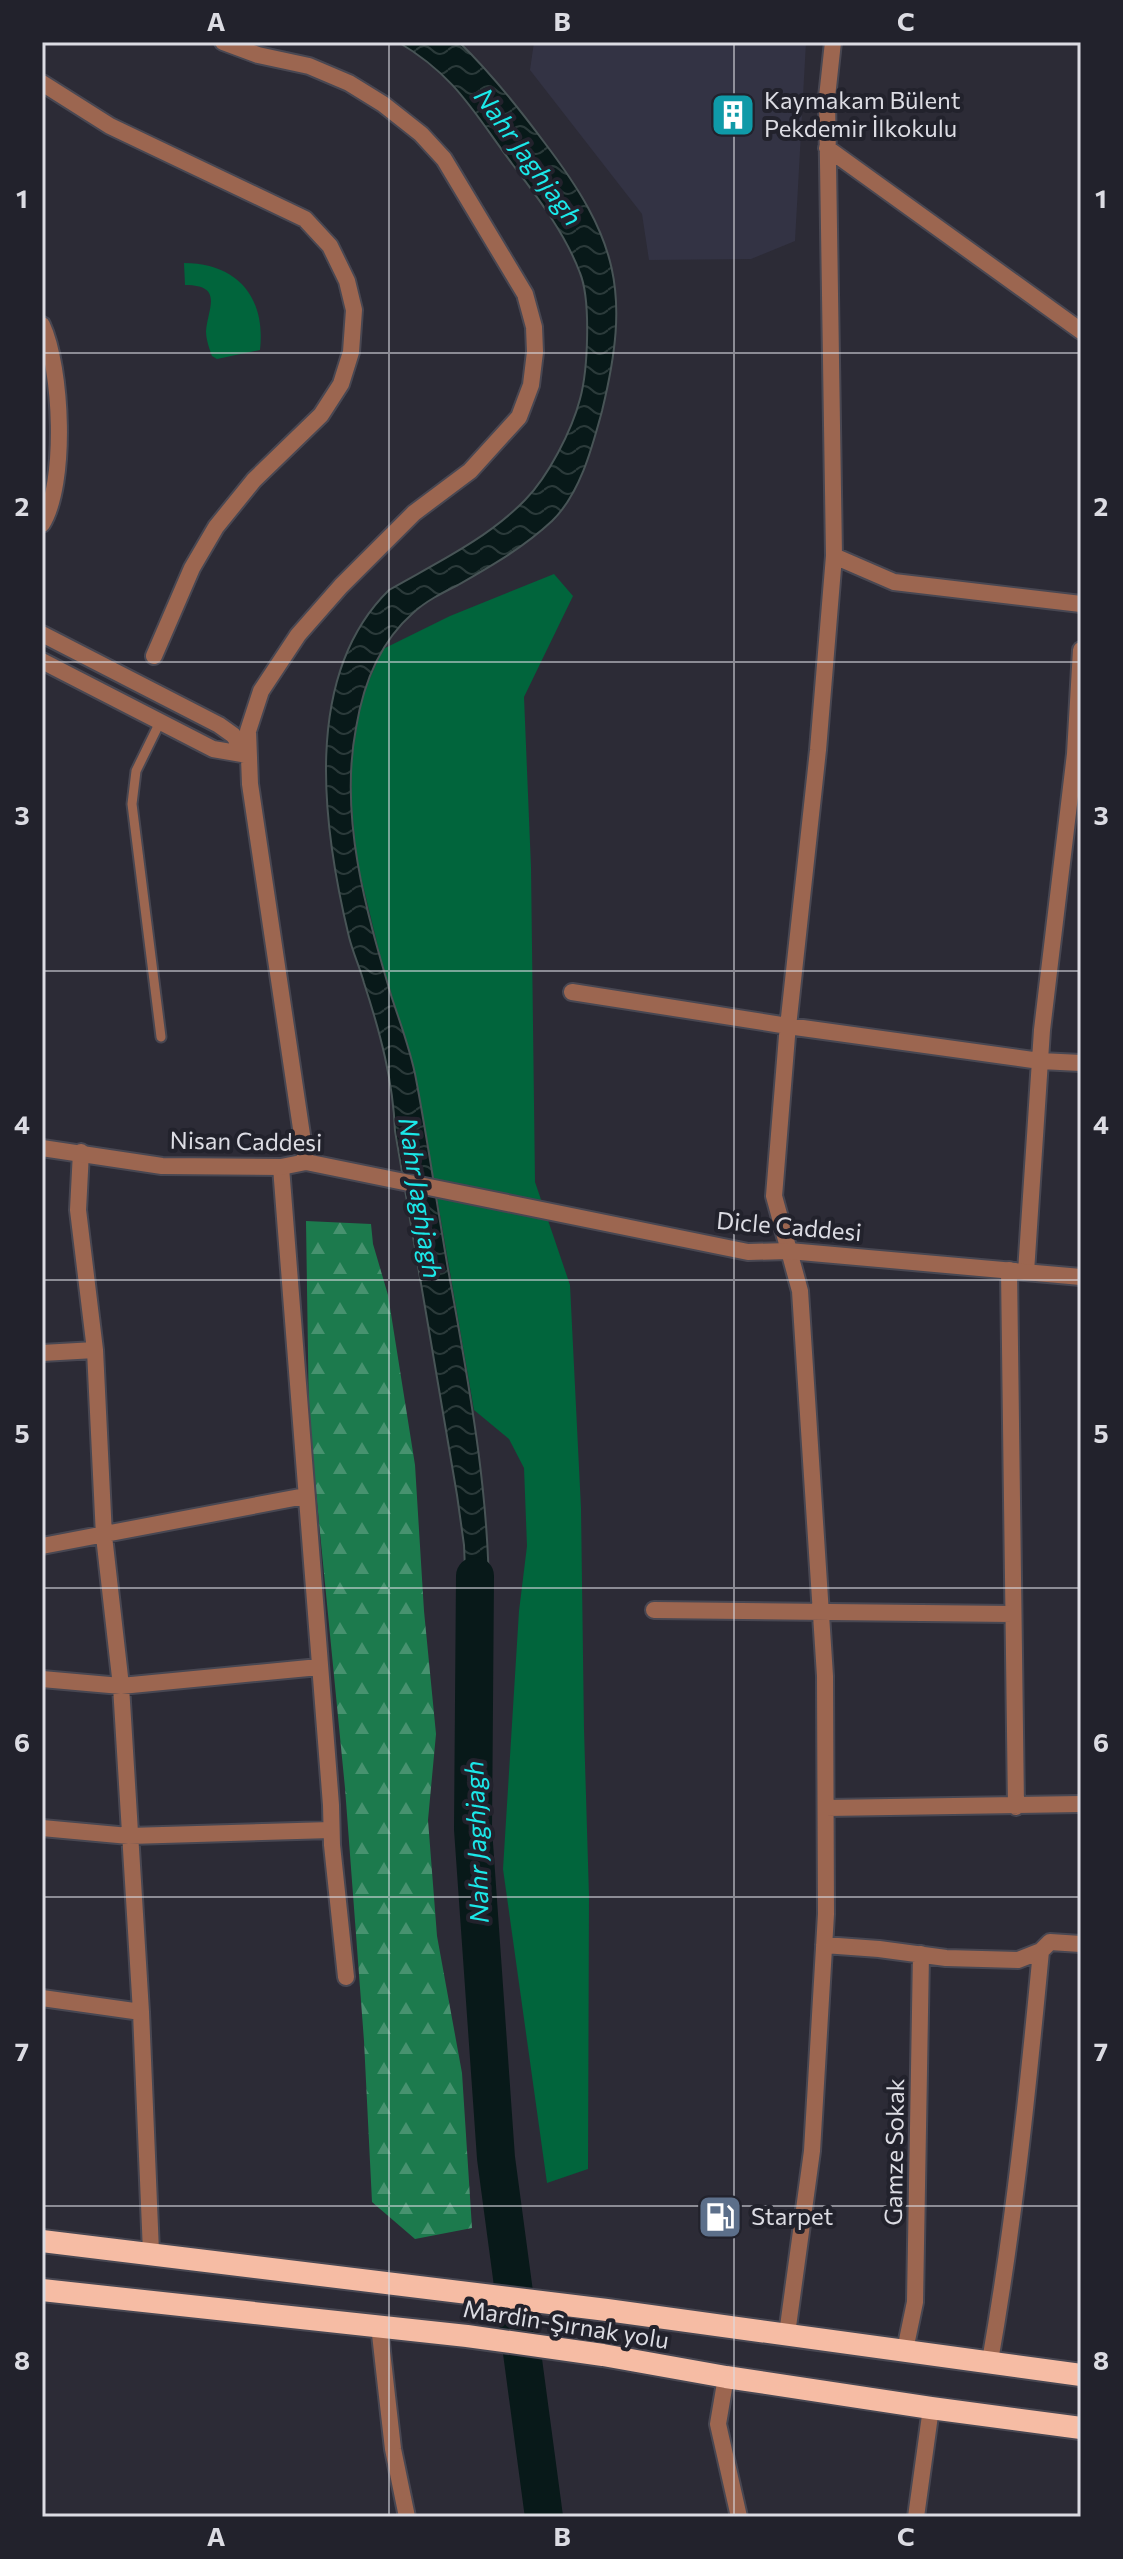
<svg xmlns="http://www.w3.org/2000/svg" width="1123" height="2559" viewBox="0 0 1123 2559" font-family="Commissioner,sans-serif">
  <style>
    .built { fill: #334 }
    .forest { fill: url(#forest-firs) }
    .park { fill: #01653c }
    .water { fill: url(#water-waves); stroke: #485456; stroke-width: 2 }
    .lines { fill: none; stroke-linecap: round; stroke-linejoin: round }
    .river { stroke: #081919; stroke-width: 38 }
    .service-casing { stroke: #484752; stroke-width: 13 }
    .minor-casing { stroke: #484752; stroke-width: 20 }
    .tertiary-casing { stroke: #484752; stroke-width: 20 }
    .trunk-casing { stroke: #484752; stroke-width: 26 }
    .service { stroke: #9c6650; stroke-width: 9 }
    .minor { stroke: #9c6650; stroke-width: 16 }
    .tertiary { stroke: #9c6650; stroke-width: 16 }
    .trunk { stroke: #f6bca4; stroke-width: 22 }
    .grid { fill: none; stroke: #dcdce3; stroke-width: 2; stroke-opacity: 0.55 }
    .labels { text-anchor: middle; stroke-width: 8; stroke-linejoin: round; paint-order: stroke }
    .poi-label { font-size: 24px; fill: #dcdce3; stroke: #22222c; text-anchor: start }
    .street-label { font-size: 24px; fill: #dcdce3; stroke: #22222c }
    .water-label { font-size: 26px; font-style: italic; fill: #1be8e9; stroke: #22222c }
    .neatline { fill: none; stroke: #dcdce3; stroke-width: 3 }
    .grid-label { font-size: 26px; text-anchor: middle; font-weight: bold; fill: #dcdce3 }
  </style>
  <defs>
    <pattern id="forest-firs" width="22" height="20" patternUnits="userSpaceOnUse" patternTransform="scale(2)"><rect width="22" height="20" fill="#1c7a4d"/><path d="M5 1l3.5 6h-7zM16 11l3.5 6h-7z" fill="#47926f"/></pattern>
    <pattern id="water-waves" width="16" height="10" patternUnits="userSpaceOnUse" patternTransform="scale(2)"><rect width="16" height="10" fill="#081919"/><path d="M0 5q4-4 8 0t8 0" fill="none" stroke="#2b3a3a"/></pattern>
  </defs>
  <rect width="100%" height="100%" fill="#2c2b36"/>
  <path class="built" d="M534,42H806L795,241L751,259L649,260L642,214L530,70Z"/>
  <path class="forest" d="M306,1221L371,1224L373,1244L388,1295L415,1465L424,1611L436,1734L428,1820L437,1936L462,2073L472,2228L415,2239L372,2202L364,2041L345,1788L309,1420Z"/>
  <path class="park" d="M184,263C237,263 266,297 260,350L217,359L212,356C209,348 206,339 206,331C208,308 224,285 185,285Z
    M554,574L573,596L524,697L531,867L535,1182L570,1285L581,1508L584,1729L589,1896L588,2169L547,2183L503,1869L519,1611L527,1546L524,1468L509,1439L474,1410L416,1077L380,955L357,861L351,798L352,755L362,696L383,649L450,616Z"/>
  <path class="water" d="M398,42H459C490,72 518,107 544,142C618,239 631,292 602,411C592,448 580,494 552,521C523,548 491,566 458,585C442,593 426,601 413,613C380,642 363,685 356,728C339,817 366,911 391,995C400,1023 411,1051 416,1079C428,1142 437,1206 448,1269C469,1385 491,1499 489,1617L477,1627L467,1619L464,1545L457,1495L395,1131C393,1080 380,1032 364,983C360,968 353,953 349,937C323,829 301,676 389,590C436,563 487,539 525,500C548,477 572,430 580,399C588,370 591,300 580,273C565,233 538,198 513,165C474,113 456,76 398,42Z"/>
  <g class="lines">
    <path class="river" d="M475,1576L473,1829L496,2158L544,2517"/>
    <g class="service-casing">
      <path id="service" d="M160,722L136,771L132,804L161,1037"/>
    </g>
    <g class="minor-casing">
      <path id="minor" d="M223,42L258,55L309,66L349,83L383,104L421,134L444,159L525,294L534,327L535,352L531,385L519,417L470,471L414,513L341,586L298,635L261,691L248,731L250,784L306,1162
        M42,83L110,126L305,219L330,246L347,281L354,310L351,352L341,384L321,415L254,480L216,527L192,568L154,656
        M827,148L1081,331
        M42,325C62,368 67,484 42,524
        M834,556L894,582L1081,604
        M42,634L219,725L233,735L248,755
        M42,661L213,749L248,755
        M572,992L788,1026L1040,1061L1081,1063
        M81,1152L78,1210L95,1350L104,1536L121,1686L141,2012L151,2252
        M281,1167L331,1805L332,1845L346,1977
        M1009,1270L1016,1807
        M1026,1272L1042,1030L1075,754L1081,650
        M42,1353L95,1350
        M42,1546L305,1496
        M654,1610L1013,1614
        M42,1679L121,1686L319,1667
        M826,1808L1081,1804
        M42,1828L129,1836L331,1830
        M824,1945L879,1949L946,1958L1018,1960L1041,1951L1050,1942L1081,1944
        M42,1998L141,2012
        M379,2325L393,2449L407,2517
        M787,2334L812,2151L826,1914L825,1676L800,1291L774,1196L787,1036L818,750L834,556L827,97L833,42
        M905,2350L915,2302L921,1954
        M990,2361C1014,2225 1028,2088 1041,1951
        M726,2377L718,2424L739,2517
        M916,2517L931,2408"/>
    </g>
    <g class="tertiary-casing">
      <path id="tertiary" d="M42,1148L162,1166L281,1167L306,1162L748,1252L789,1251L1081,1277"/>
    </g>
    <g class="trunk-casing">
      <path id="trunk" d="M42,2241L607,2310L1081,2375
        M42,2290L467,2336L603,2355L726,2377L931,2408L1081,2428"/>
    </g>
    <use href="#service" class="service"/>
    <use href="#minor" class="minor"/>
    <use href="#tertiary" class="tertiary"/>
    <use href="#trunk" class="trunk"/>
  </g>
  <path class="grid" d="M389,42V2517M734,42V2517M42,353H1081M42,662H1081M42,971H1081M42,1280H1081M42,1588H1081M42,1897H1081M42,2206H1081"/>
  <defs>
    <g id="building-square" transform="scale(2.3)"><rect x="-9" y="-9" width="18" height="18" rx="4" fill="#0f9aa8" stroke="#22222c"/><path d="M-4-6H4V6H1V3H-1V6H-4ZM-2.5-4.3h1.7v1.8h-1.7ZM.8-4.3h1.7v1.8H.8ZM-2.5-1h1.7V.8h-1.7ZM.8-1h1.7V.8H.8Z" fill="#fff"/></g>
    <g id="fuel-square" transform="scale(2.3)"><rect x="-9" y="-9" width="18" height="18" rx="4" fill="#5c6f8a" stroke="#22222c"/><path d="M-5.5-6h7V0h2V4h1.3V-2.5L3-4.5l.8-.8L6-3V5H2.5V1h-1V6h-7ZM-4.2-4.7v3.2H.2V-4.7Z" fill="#fff"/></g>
  </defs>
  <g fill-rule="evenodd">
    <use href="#building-square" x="733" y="115"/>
    <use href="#fuel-square" x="720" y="2217"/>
  </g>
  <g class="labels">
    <g class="poi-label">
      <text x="764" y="109">Kaymakam Bülent<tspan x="764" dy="28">Pekdemir İlkokulu</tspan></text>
      <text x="751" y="2225">Starpet</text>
    </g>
    <g class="street-label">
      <text transform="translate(246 1142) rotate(1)" y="8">Nisan Caddesi</text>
      <text transform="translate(789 1227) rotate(5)" y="8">Dicle Caddesi</text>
      <text transform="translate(895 2152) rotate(-89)" y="8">Gamze Sokak</text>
      <text transform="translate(566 2325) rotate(9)" y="8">Mardin-Şırnak yolu</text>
    </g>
    <g class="water-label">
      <text transform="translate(528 157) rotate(54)" y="9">Nahr Jaghjagh</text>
      <text transform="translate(420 1198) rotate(81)" y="9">Nahr Jaghjagh</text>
      <text transform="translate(477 1842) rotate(-92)" y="9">Nahr Jaghjagh</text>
    </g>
  </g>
  <rect width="1123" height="2559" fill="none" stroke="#22222c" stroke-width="88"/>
  <rect x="44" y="44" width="1035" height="2471" class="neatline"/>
  <g class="grid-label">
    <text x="216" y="31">A</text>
    <text x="562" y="31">B</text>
    <text x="906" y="31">C</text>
    <text x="22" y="208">1</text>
    <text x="1101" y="208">1</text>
    <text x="22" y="516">2</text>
    <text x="1101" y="516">2</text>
    <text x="22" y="825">3</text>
    <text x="1101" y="825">3</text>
    <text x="22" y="1134">4</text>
    <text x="1101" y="1134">4</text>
    <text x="22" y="1443">5</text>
    <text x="1101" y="1443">5</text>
    <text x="22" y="1752">6</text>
    <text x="1101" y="1752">6</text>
    <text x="22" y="2061">7</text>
    <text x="1101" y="2061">7</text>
    <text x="22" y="2370">8</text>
    <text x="1101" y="2370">8</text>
    <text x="216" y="2546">A</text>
    <text x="562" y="2546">B</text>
    <text x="906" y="2546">C</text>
  </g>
</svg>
